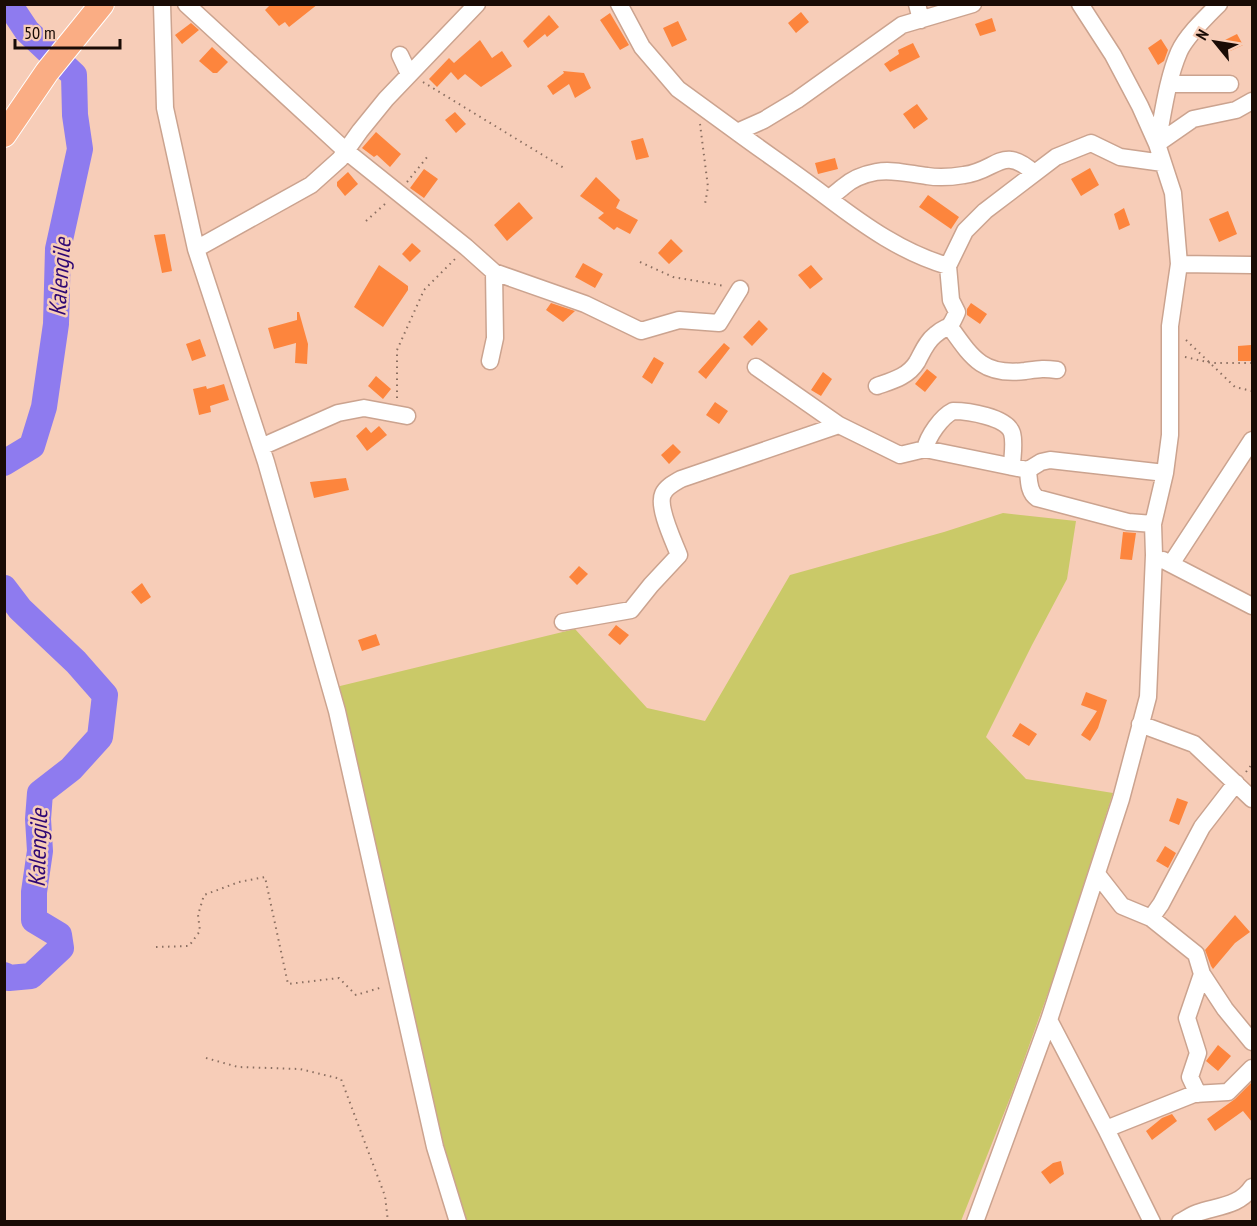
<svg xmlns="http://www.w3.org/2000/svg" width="1257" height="1226" viewBox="0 0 1257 1226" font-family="'PT Sans Narrow',sans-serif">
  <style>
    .green { fill: #cac968 }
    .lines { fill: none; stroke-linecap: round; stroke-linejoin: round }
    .river { stroke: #8e7bef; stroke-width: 26 }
    .building { fill: #fd853d }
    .minor-casing { stroke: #cba38f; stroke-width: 19 }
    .highway-casing { stroke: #fff; stroke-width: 26 }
    .path { stroke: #8b6f61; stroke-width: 2; stroke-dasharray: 1.5 4.5; stroke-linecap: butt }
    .minor { stroke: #fff; stroke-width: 16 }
    .highway { stroke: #faad84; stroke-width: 24 }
    .labels { text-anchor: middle; stroke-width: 5; stroke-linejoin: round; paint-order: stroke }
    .water-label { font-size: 24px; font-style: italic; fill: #2f0773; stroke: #f7cdb8 }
  </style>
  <rect width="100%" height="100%" fill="#f7cdb8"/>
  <path class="green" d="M1003,513L1076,521L1067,579L1032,645L986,737L1026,779L1113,793L1057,968L1012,1093L961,1221H465L442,1143L336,687L575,629L647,708L705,721L790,575L944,532Z"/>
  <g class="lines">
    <path class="river" d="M4,463L32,446L44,407L56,324L58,249L80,149L75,115L74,75L27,31L9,4
      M4,588L20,609L76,662L105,695L100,737L71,769L40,793L38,819L40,851L34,892V920L59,935L61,948L31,976L9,978L4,975"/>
  </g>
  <path class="building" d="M271,4H318L289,27L285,22L279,26L265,10Z
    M801,12L809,22L796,33L788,23Z
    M610,13L629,45L620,50L600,20Z
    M549,15L559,27L547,37L545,34L528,48L523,41Z
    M992,18L996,31L980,36L975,24Z
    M678,21L687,40L672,47L663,28Z
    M191,23L199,30L182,44L175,35Z
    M1237,34L1243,45L1226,53L1221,42Z
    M1161,39L1168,50L1164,61L1158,65L1148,48Z
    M480,40L492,58L502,51L512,66L481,87L465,74L458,80L451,72L437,87L429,79L449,58L454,63Z
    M913,43L920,57L890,72L884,64L899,54L898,50Z
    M212,47L228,62L217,73H213L199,61Z
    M563,71L584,73L591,88L575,98L569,84L553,95L547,86L564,73Z
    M917,104L928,119L914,129L903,114Z
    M455,112L466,124L456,133L445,120Z
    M376,132L401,154L390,167L377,155L374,157L362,148Z
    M643,138L649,157L636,160L631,141Z
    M835,158L838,169L818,174L815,163Z
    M1090,168L1099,185L1081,196L1071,179Z
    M424,169L438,179L424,198L410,188Z
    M348,172L358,184L345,196L337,186V182Z
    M596,177L620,200L616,208L638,220L630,234L617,227L614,230L598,218L604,213L580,196Z
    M928,195L959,217L951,229L919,207Z
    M519,202L533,218L507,241L494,225Z
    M1124,208L1130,225L1119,230L1114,214Z
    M1228,211L1237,234L1219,242L1209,219Z
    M165,234L172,271L162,273L154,235Z
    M671,239L683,251L669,264L658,253Z
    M412,243L421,251L410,262L402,254Z
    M583,263L603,274L595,288L575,277Z
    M379,265L408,286V290L383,327L354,307Z
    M811,265L823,279L810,289L798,275Z
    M551,303L575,311L563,322L546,310Z
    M971,303L987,314L980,324L967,315V309Z
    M297,312H299L308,344L307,364L295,363L296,343L274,349L268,328L297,320Z
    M759,320L768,329L752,346L743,337Z
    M200,339L206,356L192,361L186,344Z
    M724,343L730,348L706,379L698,372Z
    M1251,345V361H1238V346Z
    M654,357L664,363L652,384L642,377Z
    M927,369L937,377L925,392L915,384Z
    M823,372L832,379L821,396L811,390Z
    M376,376L391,389L383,399L368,386Z
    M224,384L229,400L210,406L211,412L199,415L193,389L206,386L207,389Z
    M715,402L728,411L719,424L706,415Z
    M379,426L387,435L367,451L356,436L366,427L371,433Z
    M673,444L681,452L669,464L661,455Z
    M346,478L349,490L314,498L310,482Z
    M1123,532L1136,533L1132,560L1120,559Z
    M579,566L588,574L577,585L569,577Z
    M142,583L151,597L141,604L131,592Z
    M616,625L629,635L620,645L608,635Z
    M376,634L380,645L362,651L358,640Z
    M1086,692L1107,700L1098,728L1090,741L1081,735L1097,711L1081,705Z
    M1020,723L1037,734L1029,746L1012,736Z
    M1177,798L1188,802L1179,825L1169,821Z
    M1165,846L1176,853L1168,868L1156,861Z
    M1235,915L1250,932L1235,943L1213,969L1211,966L1205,950Z
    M1218,1045L1231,1056L1218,1071L1206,1061Z
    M1252,1082V1122L1243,1111L1215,1131L1207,1119L1235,1099Z
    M1172,1114L1177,1121L1152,1140L1146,1131L1162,1118Z
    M1061,1161L1064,1174L1050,1184L1041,1172L1053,1163Z"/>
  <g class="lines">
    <g class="minor-casing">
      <path id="minor" d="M162,4L165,108L196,249L266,462L337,711L435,1147L458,1222
        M186,4L346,151L466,247L494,272L495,338L490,361
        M619,4L642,47L678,89L737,132L764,120L797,100L902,25L973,4
        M917,4L921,20
        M400,55L409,74
        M1169,84H1230
        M737,132C767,154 798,175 828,198C865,226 903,253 948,266L965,231L985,211L1056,157L1091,143L1120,157L1163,163
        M1157,144C1163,114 1167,80 1179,52C1186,36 1206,17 1219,4
        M1157,144L1193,119L1236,110L1252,101
        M828,198C834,195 838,191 843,187C852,179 865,174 876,172C893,169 910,174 927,176C939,178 952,177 964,175C997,171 1002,144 1034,173
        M196,249L311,185L340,159L360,131L386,99L477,4
        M1179,264L1252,265
        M494,272L585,304L641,331L679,320L719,323L740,289
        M950,327C972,358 983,376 1025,371C1039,369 1043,368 1057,370
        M756,367L839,425L900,455L925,449L1028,470C1029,479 1028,492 1037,498L1128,522L1153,524
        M877,386C891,381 908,377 917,362C922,353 926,342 935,335C949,323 948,333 957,312L951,300L948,266
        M261,447L338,413L364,408L407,416
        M925,449C928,436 941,417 953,411C968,411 1007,417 1012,433C1015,443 1012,457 1012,467
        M1028,470L1041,462L1050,460L1165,473
        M1163,560L1252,606
        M1171,564L1252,440
        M563,622L631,610L651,585L679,555C674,542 657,507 663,494C666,487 674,483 681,479L839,425
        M1140,724L1194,744L1252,799
        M1097,874L1122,906L1151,918L1161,904L1202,827L1236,783
        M1151,918L1196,954L1202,974L1187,1018L1198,1053L1190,1077L1198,1094
        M1202,974L1225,1009L1252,1042
        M1049,1020L1106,1129L1152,1222
        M1106,1129L1194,1094L1228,1092L1252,1068
        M975,1222L1049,1020L1121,799L1148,697L1154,555L1153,524L1165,473L1170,435V326L1179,264L1173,193L1157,144L1140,106L1113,55L1080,4
        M1180,1222C1186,1219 1191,1215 1197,1213C1217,1206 1240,1206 1252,1187"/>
    </g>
    <g class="highway-casing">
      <path id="highway" d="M4,135L47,72L102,4"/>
    </g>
    <path class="path" d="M423,82L564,168
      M700,124L708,187L705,204
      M407,182L428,156
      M366,221L386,203
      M640,262L673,277L725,286
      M1186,340L1235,387L1252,391
      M1185,357L1212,363H1252
      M397,398V350L424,290L456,258
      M1246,772L1252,764
      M156,947L189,946L200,931L198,915L204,895L239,882L265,877L288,984L339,978L356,995L383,987
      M206,1058L238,1067L300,1069L341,1079L385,1196L388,1222"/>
    <use href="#minor" class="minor"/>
    <use href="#highway" class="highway"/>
  </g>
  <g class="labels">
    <g class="water-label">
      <text transform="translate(60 277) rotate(-86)" y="8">Kalengile</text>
      <text transform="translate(38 848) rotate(-88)" y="8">Kalengile</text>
    </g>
  </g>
  <rect width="1257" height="1226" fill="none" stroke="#190b05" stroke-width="12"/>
  <g transform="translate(1215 42) rotate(300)" stroke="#f7cdb8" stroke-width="4.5" paint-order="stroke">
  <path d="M0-4.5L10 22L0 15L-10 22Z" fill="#190b05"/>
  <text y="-9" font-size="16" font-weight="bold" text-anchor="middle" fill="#190b05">N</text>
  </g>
  <path d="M15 39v9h105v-9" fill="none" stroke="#190b05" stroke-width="3"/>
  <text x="24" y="39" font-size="18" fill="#190b05" stroke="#f7cdb8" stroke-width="4.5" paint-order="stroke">50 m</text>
</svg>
